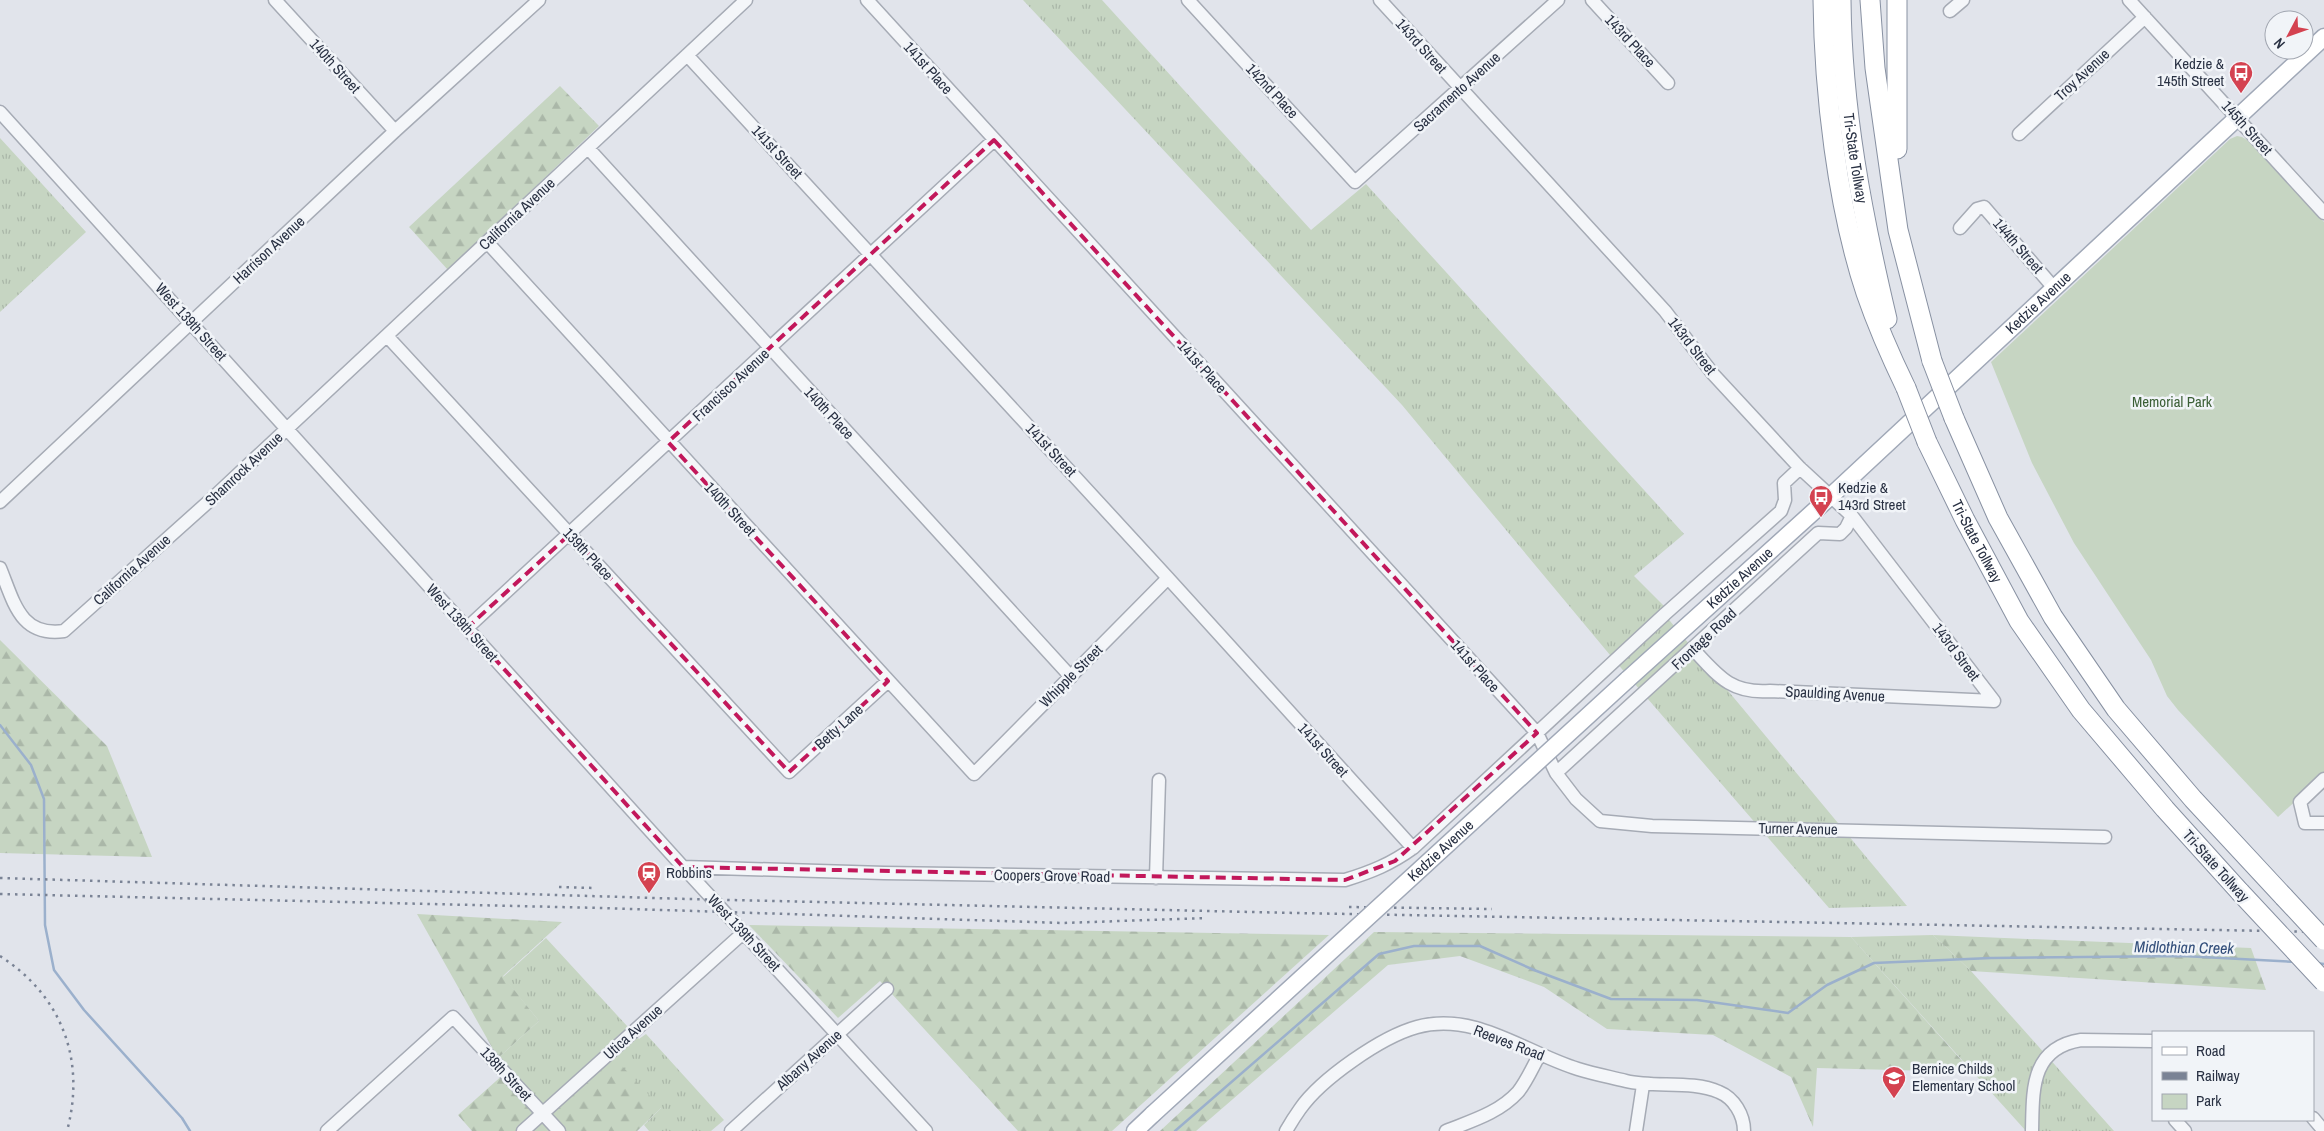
<svg xmlns="http://www.w3.org/2000/svg" width="2324" height="1131" viewBox="0 0 2324 1131" font-family="'Archivo Narrow',sans-serif">
  <style>
    .grass { fill: url(#grass-tufts) }
    .forest { fill: url(#forest-firs) }
    .green { fill: #c6d5c2 }
    .lines { fill: none; stroke-linecap: round; stroke-linejoin: round }
    .stream { stroke: #9bb0cc; stroke-width: 2.5 }
    .minor-casing { stroke: #a6abb5; stroke-width: 15 }
    .major-casing { stroke: #a0a8b7; stroke-width: 19 }
    .highway-casing { stroke: #8891a2; stroke-width: 21 }
    .minor { stroke: #f4f6f9; stroke-width: 12 }
    .major { stroke: #fff; stroke-width: 16 }
    .highway { stroke: #fff; stroke-width: 19 }
    .rail { stroke: #7a8395; stroke-width: 2.5; stroke-dasharray: 2.5 5; stroke-linecap: butt }
    .major-bridge-casing { stroke: #a0a8b7; stroke-width: 19; stroke-linecap: butt }
    .highway-bridge-casing { stroke: #8891a2; stroke-width: 21; stroke-linecap: butt }
    .major-bridge { stroke: #fff; stroke-width: 16 }
    .highway-bridge { stroke: #fff; stroke-width: 19 }
    .marked { fill: none; stroke: #c2185b; stroke-width: 4; stroke-dasharray: 10 6; stroke-linejoin: round }
    .labels { text-anchor: middle; stroke-width: 5; stroke-linejoin: round; paint-order: stroke }
    .street-label { font-size: 15px; fill: #293143; stroke: #f1f4f8 }
    .poi-label { font-size: 15px; fill: #293143; stroke: #f1f4f8; text-anchor: start }
    .park-label { font-size: 15px; fill: #3b5f36; stroke: #f1f4f8 }
    .water-label { font-size: 16px; font-style: italic; fill: #314d79; stroke: #f1f4f8 }
  </style>
  <defs>
    <pattern id="grass-tufts" width="24" height="20" patternUnits="userSpaceOnUse" patternTransform="scale(1.25)"><rect width="24" height="20" fill="#c6d5c2"/><path d="M3 7l-1-3M5 7V3M7 7l1-3M15 17l-1-3M17 17v-4M19 17l1-3" fill="none" stroke="#aab7a8"/></pattern>
    <pattern id="forest-firs" width="22" height="20" patternUnits="userSpaceOnUse" patternTransform="scale(1.25)"><rect width="22" height="20" fill="#c6d5c2"/><path d="M5 1l3.5 6h-7zM16 11l3.5 6h-7z" fill="#aab7a8"/></pattern>
  </defs>
  <rect width="100%" height="100%" fill="#e1e4eb"/>
  <path class="grass" d="M1023,0H1102L1311,230L1366,184L1684,534L1634,576L1669,611L1665,615L1907,906L1829,908L1615,661L1402,405Z
    M0,138L86,232L0,312Z
    M1933,935L1971,971L2114,1131H2026L1851,937Z
    M546,938L639,1039L646,1034L724,1120L711,1131H649L644,1125L661,1108L542,1113L498,1058L539,1021L503,977Z"/>
  <path class="forest" d="M560,86L599,126L448,270L409,227Z
    M0,640L107,746L152,857L0,853Z
    M417,914L562,922L503,976L539,1021L498,1058Z
    M749,925L1329,935L1112,1131H1018L880,981L838,1018Z
    M1374,932L1851,937L1972,1072L1817,1068L1813,1127L1791,1077L1713,1035L1607,1029L1544,987L1460,956L1388,965L1196,1131H1160Z
    M1933,935L2251,948L2266,990L1971,971Z
    M610,1053L661,1108L637,1131H472L458,1115L505,1073L542,1113Z"/>
  <path class="green" d="M2237,136L2242,137L2247,140L2324,222V775L2278,817L2178,710L2167,696L2151,660L2074,543L2032,463L1991,362L2230,139Z"/>
  <g class="lines">
    <path class="stream" d="M0,725L31,765L44,799L45,925L54,970L84,1010L182,1118L190,1131
      M2316,963L2324,964
      M1175,1131L1379,954L1414,946H1480L1534,970L1611,999L1697,1000L1788,1013L1827,985L1874,963L1991,958L2183,956L2296,962"/>
    <g class="minor-casing">
      <path id="minor" d="M275,0L395,131
        M867,0L1537,733L1556,773L1576,799L1600,821L1652,826L2105,837
        M1188,0L1355,182L1558,0
        M1380,0L1665,311L1713,374L1800,468L1852,516L1994,701
        M1592,0L1668,83
        M2129,0L2324,213
        M1950,11L1963,0
        M687,55L1168,578L1413,848
        M0,112L683,867L926,1131
        M2019,134L2145,17
        M588,148L1071,677
        M1960,228L1977,209L1984,207L2054,288
        M487,242L974,774L1168,578
        M387,336L789,772L888,681
        M0,502L395,131L539,0
        M0,568C14,602 20,637 64,631L217,494L746,0
        M467,628L994,140
        M1693,649C1718,676 1731,694 1770,691L1994,701
        M1556,773L1818,533L1840,534L1846,528L1852,516
        M2324,779L2300,802L2305,823H2324
        M683,867L884,873L1345,880C1371,872 1391,864 1413,848L1665,614L1781,511L1785,500L1784,483L1800,468
        M1156,878L1159,780
        M2313,1118L2324,1131
        M2175,1120L2185,1131
        M327,1131L453,1017L559,1131
        M523,1131L743,933
        M731,1131L887,989
        M1286,1131C1290,1124 1295,1116 1300,1109C1321,1079 1381,1037 1417,1027C1475,1011 1525,1053 1578,1069C1594,1074 1610,1077 1626,1081C1655,1088 1692,1080 1719,1092C1734,1098 1744,1115 1744,1131
        M1446,1131C1471,1121 1499,1113 1518,1092C1527,1081 1533,1066 1540,1054
        M1636,1131L1643,1085
        M2032,1131C2033,1091 2030,1048 2081,1040L2153,1041"/>
    </g>
    <g class="major-casing">
      <g id="major">
        <path id="s1" d="M1627,680L1832,495L2324,37"/>
        <path d="M1135,1131L1153,1114"/>
      </g>
    </g>
    <g class="highway-casing">
      <g id="highway">
        <path d="M1823,0C1824,91 1837,206 1866,293C1877,325 1891,357 1906,388"/>
        <path id="s2" d="M1841,0C1842,110 1862,213 1887,319"/>
        <path d="M1870,0L1875,68L1898,230L1932,361"/>
        <path d="M1897,149V0"/>
        <path d="M1954,418L1998,518L2053,617L2116,709L2193,799L2284,897"/>
        <path id="s3" d="M1927,442L1965,520L2019,621L2081,710L2165,809L2240,892"/>
      </g>
    </g>
    <use href="#minor" class="minor"/>
    <use href="#major" class="major"/>
    <use href="#highway" class="highway"/>
    <path class="rail" d="M0,878L688,899L1295,913L2324,932
      M559,887L594,888
      M0,894L602,908L1063,923L1207,918
      M1349,907L1492,909
      M0,956C62,996 86,1060 67,1131"/>
    <g class="major-bridge-casing">
      <g id="major-bridge">
        <path id="s4" d="M1153,1114L1627,680"/>
      </g>
    </g>
    <g class="highway-bridge-casing">
      <path id="highway-bridge" d="M1932,361L1954,418
        M1906,388L1927,442
        M2240,892L2324,982
        M2284,897L2324,940"/>
    </g>
    <use href="#major-bridge" class="major-bridge"/>
    <use href="#highway-bridge" class="highway-bridge"/>
  </g>
  <path class="marked" d="M994,140L1537,733L1395,861L1345,880L683,867L467,628L570,534L789,772L879,690L888,681L668,442Z"/>
  <defs>
    <g id="bus-pin" transform="scale(1.25)"><path d="M0 17L-7.5 6A9.5 9.5 0 1 1 7.5 6Z" fill="#d44250" stroke="#f1f4f8"/><path d="M-5-6H5V4H4V6H2V4H-2V6H-4V4H-5ZM-3.5-4V0h7V-4ZM-3.5 1.2v1.5H-2V1.2ZM2 1.2v1.5H3.5V1.2Z" fill="#fff"/></g>
    <g id="station-pin" transform="scale(1.25)"><path d="M0 17L-7.5 6A9.5 9.5 0 1 1 7.5 6Z" fill="#d44250" stroke="#f1f4f8"/><path d="M-3-6H3Q5-6 5-4V2Q5 4 3 4L4.5 6H3L1.5 4h-3L-3 6H-4.5L-3 4Q-5 4-5 2V-4Q-5-6-3-6ZM-3.5-4v3h7v-3ZM-3.5 1v1.5H-2V1ZM2 1v1.5H3.5V1Z" fill="#fff"/></g>
    <g id="school-pin" transform="scale(1.25)"><path d="M0 17L-7.5 6A9.5 9.5 0 1 1 7.5 6Z" fill="#d44250" stroke="#f1f4f8"/><path d="M0-5L7-2L0 1L-7-2ZM-4 1L0 2.5L4 1V4Q0 6-4 4Z" fill="#fff"/></g>
  </defs>
  <g fill-rule="evenodd">
    <use href="#bus-pin" x="2241" y="73"/>
    <use href="#bus-pin" x="1821" y="497"/>
    <use href="#station-pin" x="649" y="873"/>
    <use href="#school-pin" x="1894" y="1078"/>
  </g>
  <g class="labels">
    <g class="street-label">
      <text transform="translate(1630 41) rotate(47)" y="5">143rd Place</text>
      <text transform="translate(1421 46) rotate(48)" y="5">143rd Street</text>
      <text transform="translate(335 66) rotate(48)" y="5">140th Street</text>
      <text transform="translate(928 68) rotate(48)" y="5">141st Place</text>
      <text transform="translate(2082 75) rotate(-43)" y="5">Troy Avenue</text>
      <text transform="translate(1272 91) rotate(47)" y="5">142nd Place</text>
      <text transform="translate(1457 92) rotate(-42)" y="5">Sacramento Avenue</text>
      <text transform="translate(2247 128) rotate(48)" y="5">145th Street</text>
      <text transform="translate(777 152) rotate(47)" y="5">141st Street</text>
      <text dy="5" stroke="none"><textPath href="#s2" startOffset="159">Tri-State Tollway</textPath></text>
      <text transform="translate(517 214) rotate(-43)" y="5">California Avenue</text>
      <text transform="translate(2018 246) rotate(49)" y="5">144th Street</text>
      <text transform="translate(269 250) rotate(-43)" y="5">Harrison Avenue</text>
      <text dy="5" stroke="none"><textPath href="#s1" startOffset="558">Kedzie Avenue</textPath></text>
      <text transform="translate(191 322) rotate(48)" y="5">West 139th Street</text>
      <text transform="translate(1692 346) rotate(52)" y="5">143rd Street</text>
      <text transform="translate(1202 367) rotate(48)" y="5">141st Place</text>
      <text transform="translate(731 385) rotate(-43)" y="5">Francisco Avenue</text>
      <text transform="translate(829 413) rotate(47)" y="5">140th Place</text>
      <text transform="translate(1051 450) rotate(47)" y="5">141st Street</text>
      <text transform="translate(244 469) rotate(-43)" y="5">Shamrock Avenue</text>
      <text transform="translate(730 509) rotate(47)" y="5">140th Street</text>
      <text dy="5" stroke="none"><textPath href="#s3" startOffset="111">Tri-State Tollway</textPath></text>
      <text transform="translate(588 554) rotate(47)" y="5">139th Place</text>
      <text transform="translate(132 570) rotate(-42)" y="5">California Avenue</text>
      <text dy="5" stroke="none"><textPath href="#s1" startOffset="152">Kedzie Avenue</textPath></text>
      <text transform="translate(462 623) rotate(48)" y="5">West 139th Street</text>
      <text transform="translate(1704 639) rotate(-43)" y="5">Frontage Road</text>
      <text transform="translate(1956 652) rotate(53)" y="5">143rd Street</text>
      <text transform="translate(1475 666) rotate(48)" y="5">141st Place</text>
      <text transform="translate(1071 676) rotate(-45)" y="5">Whipple Street</text>
      <text transform="translate(1835 694) rotate(3)" y="5">Spaulding Avenue</text>
      <text transform="translate(839 727) rotate(-42)" y="5">Betty Lane</text>
      <text transform="translate(1323 750) rotate(48)" y="5">141st Street</text>
      <text transform="translate(1798 829) rotate(1)" y="5">Turner Avenue</text>
      <text dy="5" stroke="none"><textPath href="#s4" startOffset="390">Kedzie Avenue</textPath></text>
      <text transform="translate(2216 866) rotate(48)" y="5">Tri-State Tollway</text>
      <text transform="translate(1052 876) rotate(1)" y="5">Coopers Grove Road</text>
      <text transform="translate(744 933) rotate(47)" y="5">West 139th Street</text>
      <text transform="translate(633 1032) rotate(-42)" y="5">Utica Avenue</text>
      <text transform="translate(1509 1043) rotate(21)" y="5">Reeves Road</text>
      <text transform="translate(809 1060) rotate(-42)" y="5">Albany Avenue</text>
      <text transform="translate(506 1074) rotate(47)" y="5">138th Street</text>
    </g>
    <g class="poi-label">
      <text x="2224" y="69" text-anchor="end">Kedzie &amp;<tspan x="2224" dy="17">145th Street</tspan></text>
      <text x="1838" y="493">Kedzie &amp;<tspan x="1838" dy="17">143rd Street</tspan></text>
      <text x="666" y="878">Robbins</text>
      <text x="1912" y="1074">Bernice Childs<tspan x="1912" dy="17">Elementary School</tspan></text>
    </g>
    <g class="park-label">
      <text x="2172" y="407">Memorial Park</text>
    </g>
    <g class="water-label">
      <text transform="translate(2184 947) rotate(1)" y="6">Midlothian Creek</text>
    </g>
  </g>
  <rect x="2152" y="1031" width="162" height="90" fill="#f1f4f8" stroke="#a1a6b0"/>
  <rect x="2162" y="1047" width="25" height="8" fill="#ffffff" stroke="#a1a6b0"/>
  <text x="2196" y="1056" font-size="15" fill="#293143">Road</text>
  <rect x="2162" y="1072" width="25" height="8" fill="#7a8395" stroke="#a1a6b0"/>
  <text x="2196" y="1081" font-size="15" fill="#293143">Railway</text>
  <rect x="2162" y="1094" width="25" height="15" fill="#c6d5c2" stroke="#a1a6b0"/>
  <text x="2196" y="1106" font-size="15" fill="#293143">Park</text>
  <g transform="translate(2289 35) rotate(229)"><circle r="24" fill="#f1f4f8" stroke="#a1a6b0"/>
  <path d="M0-4L9 19L0 12L-9 19Z" fill="#d44250"/>
  <text y="-8" font-size="14" font-weight="bold" text-anchor="middle" fill="#293143">N</text>
  </g>
</svg>
